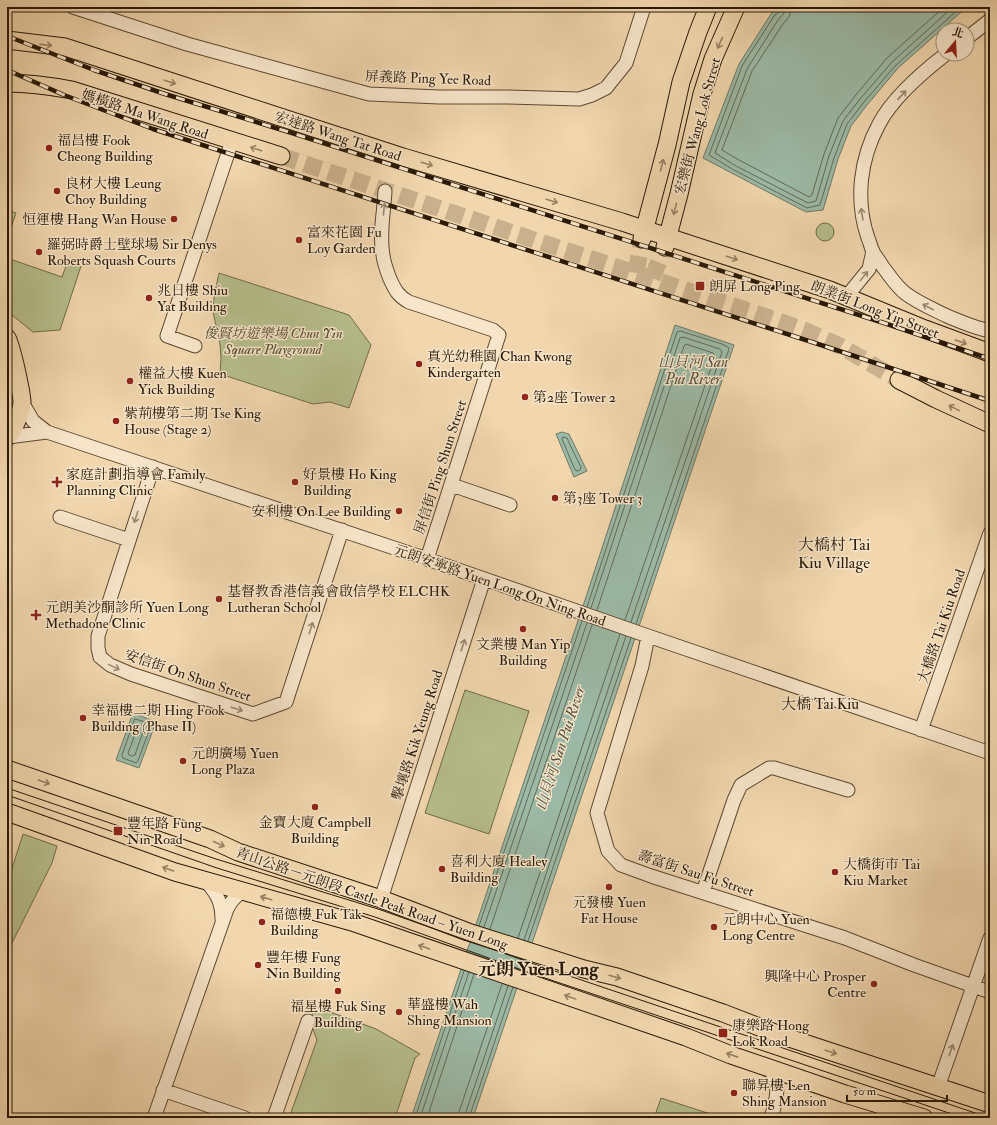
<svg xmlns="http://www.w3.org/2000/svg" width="997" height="1125" viewBox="0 0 997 1125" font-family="'IM FELL Double Pica','Noto Serif TC',serif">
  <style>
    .green { fill: #b7bf8d; stroke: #706c4a }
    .water { fill: #9cbaa7; stroke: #6e7a67 }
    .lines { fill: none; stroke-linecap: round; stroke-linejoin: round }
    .shore { stroke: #626a57; stroke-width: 1 }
    .major-tunnel { stroke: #cab18d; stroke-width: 17; stroke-dasharray: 17 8; stroke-linecap: butt }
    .minor-casing { stroke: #5b4831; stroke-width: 15 }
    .major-casing { stroke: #291907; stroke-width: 19 }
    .minor { stroke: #f7e5ca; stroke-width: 13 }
    .major { stroke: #f2d7ae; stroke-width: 17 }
    .tram { stroke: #291907; stroke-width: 1 }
    .rail-casing { stroke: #291907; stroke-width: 4.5 }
    .rail { stroke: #f7e5ca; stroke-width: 3; stroke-dasharray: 9; stroke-linecap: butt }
    .oneway { stroke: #988263 }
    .oneway2 { stroke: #9a8972 }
    .poi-dot { fill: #8f2418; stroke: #f7e5ca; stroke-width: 1.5 }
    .labels { text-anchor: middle; stroke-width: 3; stroke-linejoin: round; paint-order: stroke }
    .street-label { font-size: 14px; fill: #291907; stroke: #f7e5ca }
    .poi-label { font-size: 14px; fill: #291907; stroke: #f7e5ca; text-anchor: start }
    .park-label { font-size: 14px; font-style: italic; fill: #544b2f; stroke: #f7e5ca }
    .water-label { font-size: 15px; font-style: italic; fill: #51513f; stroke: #f7e5ca }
    .neighbourhood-label { font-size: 15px; fill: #291907; stroke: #f7e5ca }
    .quarter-label { font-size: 16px; fill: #291907; stroke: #f7e5ca }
    .district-label { font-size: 18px; font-weight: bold; fill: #291907; stroke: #f7e5ca }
  </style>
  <rect width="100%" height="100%" fill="#f2d7ae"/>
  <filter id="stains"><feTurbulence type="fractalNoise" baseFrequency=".005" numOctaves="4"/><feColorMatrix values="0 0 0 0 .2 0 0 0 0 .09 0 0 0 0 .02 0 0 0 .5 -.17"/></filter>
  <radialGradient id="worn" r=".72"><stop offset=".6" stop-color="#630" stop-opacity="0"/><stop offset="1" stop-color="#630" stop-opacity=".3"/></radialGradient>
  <path class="green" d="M7,210L16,213L7,240Z
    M816 232a9 9 0 1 1 18 0a9 9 0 1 1-18 0Z
    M7,258L62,277L67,263L81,266L60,330L33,332L7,311Z
    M219,273L349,315L371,345L349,408L330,402L313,404L220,374L221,358L220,344L213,312L214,297Z
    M465,690L529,711L489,834L425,813Z
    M23,834L57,846L52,863L7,953V884Z
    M317,1007L376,1029L420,1054L415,1058L395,1118H289L317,1040L309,1019Z
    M661,1098L723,1118H654Z"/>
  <path class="water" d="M778,7H967L898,68L867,105L851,126L838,159L823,210L806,212L703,158L739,64L771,14Z
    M675,325L734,345L473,1118H411L587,594Z
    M562,432L569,434L587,471L574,477L556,434Z
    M133,713L156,722L139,768L116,760Z"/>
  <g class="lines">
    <path class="shore" d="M781,7L780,11L774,16L742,66L709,155L734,170L807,208L820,205L834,158L847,124L864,102L895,66L961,7
      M786,7L784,13L778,20L747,69L715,153L736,166L808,203L816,201L829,156L843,121L860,99L892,62L953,7
      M792,7L789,17L783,24L752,71L722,150L739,160L809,197L812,195L824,154L838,118L855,96L887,58L944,7
      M563,437L567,438C571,448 576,457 581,467L580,470L577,471L575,470L562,439Z
      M587,607L677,332L680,331L722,344L728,347L729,349L636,624
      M591,608L680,338L683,337L720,349L722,352L631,622
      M597,610L684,346L686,344L713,353L715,356L625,620
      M135,719L149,723L151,725L138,761L136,763L123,758L122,756Z
      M140,725L143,727L144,729L135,755L132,756L129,755L128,753L138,727Z
      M479,926L582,621
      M484,927L587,623
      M490,929L592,625
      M518,938L620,634
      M524,940L626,636
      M528,941L631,638
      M415,1118L464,971
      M420,1118L469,972
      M427,1118L474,974
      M458,1118L459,1112L502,984
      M464,1118L508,986
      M469,1118L513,987"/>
    <path class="major-tunnel" d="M281,156L761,315L804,330L840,346L899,380
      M636,273L642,239
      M652,278L665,247"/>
    <g class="minor-casing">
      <path id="minor" d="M73,7L187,44L369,94L439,97H506L579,99L592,95L606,88L626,63L644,7
        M967,38L990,20
        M946,54C924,71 892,99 879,124C860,159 855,200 868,238C870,242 871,248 873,252C876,257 880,262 883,267C890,276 896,286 905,293C918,303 933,309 947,316C961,322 975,328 990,331
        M385,191C384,212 379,234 383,255C384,264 387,271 390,279C395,290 398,296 409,302L493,330L499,335L427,559
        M847,296L869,269L873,251
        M195,346L167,336L232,141
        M22,402L33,421L47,432
        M8,437L47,432L427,559L648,636L990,753
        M153,467L98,636V648L100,657L110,665L131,674L253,714L286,702L342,530
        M452,485L510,505
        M60,517L129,540
        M648,636L642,666L597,813L608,851L621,865L651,876L845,938L914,965L990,992
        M921,730L990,533
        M206,881C217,894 222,902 222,920
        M703,892L734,800L741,785L769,768H774L848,790
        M381,899L484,579
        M769,1068C781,1085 777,1098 771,1118
        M938,1087L990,938
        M163,1090L245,1118
        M154,1118L227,909C231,901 235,896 243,891
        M274,1118L308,1021"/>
    </g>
    <g class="major-casing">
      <path id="major" d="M7,40L65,47L403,157L622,222L830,290L925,329L990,353
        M7,83C29,83 50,86 72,90L281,156
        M642,239L667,145L681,82L698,32L708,7
        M665,247L679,194L702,94L713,59L736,7
        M7,338C12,347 21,390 22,401C22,411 14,431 7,437
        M899,380L936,399L990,424
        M7,769L155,820L210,839L238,852L381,899L468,932L584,969L617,977L723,1013L780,1035L990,1104
        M7,812L175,872L352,922L686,1037L731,1055L845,1094L924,1118"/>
    </g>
    <use href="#minor" class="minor"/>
    <use href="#major" class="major"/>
    <path class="tram" d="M7,788L216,859L378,909L537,965L990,1118
      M7,795L217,868L375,917L533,974L964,1118"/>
    <g class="rail-casing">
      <path id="rail" d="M7,36L94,70L165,94L292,133L887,324L990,359
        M7,70L64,95L153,129L818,344L990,401"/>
    </g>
    <use href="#rail" class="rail"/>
  </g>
  <defs><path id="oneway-shaft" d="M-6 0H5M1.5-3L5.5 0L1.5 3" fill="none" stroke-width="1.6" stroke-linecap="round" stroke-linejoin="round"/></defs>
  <g class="oneway">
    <use href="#oneway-shaft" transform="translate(720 43) rotate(114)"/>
    <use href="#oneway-shaft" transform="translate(46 45) rotate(7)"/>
    <use href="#oneway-shaft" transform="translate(170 82) rotate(18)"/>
    <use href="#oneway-shaft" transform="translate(256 149) rotate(-162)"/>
    <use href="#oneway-shaft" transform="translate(427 164) rotate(17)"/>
    <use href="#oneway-shaft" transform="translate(662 165) rotate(-76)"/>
    <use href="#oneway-shaft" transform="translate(552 201) rotate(17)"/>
    <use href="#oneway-shaft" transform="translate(675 209) rotate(105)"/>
    <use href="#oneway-shaft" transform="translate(732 258) rotate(18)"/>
    <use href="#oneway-shaft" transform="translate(961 342) rotate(20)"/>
    <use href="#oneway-shaft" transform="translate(954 408) rotate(-154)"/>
    <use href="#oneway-shaft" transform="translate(44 782) rotate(19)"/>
    <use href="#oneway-shaft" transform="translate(219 844) rotate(24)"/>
    <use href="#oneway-shaft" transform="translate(168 869) rotate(-161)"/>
    <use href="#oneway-shaft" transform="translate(266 898) rotate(-164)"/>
    <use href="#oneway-shaft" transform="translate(424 947) rotate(-161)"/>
    <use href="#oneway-shaft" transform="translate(615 977) rotate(16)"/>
    <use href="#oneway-shaft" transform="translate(570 997) rotate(-161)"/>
    <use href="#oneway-shaft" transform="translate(831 1052) rotate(18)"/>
    <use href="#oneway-shaft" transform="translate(732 1055) rotate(-161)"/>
  </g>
  <g class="oneway2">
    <use href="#oneway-shaft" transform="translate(902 95) rotate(-47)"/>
    <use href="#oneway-shaft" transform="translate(384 209) rotate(-85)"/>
    <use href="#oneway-shaft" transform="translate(862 214) rotate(-99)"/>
    <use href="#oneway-shaft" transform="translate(864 276) rotate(-51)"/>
    <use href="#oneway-shaft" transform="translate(928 307) rotate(-153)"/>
    <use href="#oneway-shaft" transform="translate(136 517) rotate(108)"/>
    <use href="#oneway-shaft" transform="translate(311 628) rotate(-72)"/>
    <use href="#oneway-shaft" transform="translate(463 645) rotate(-72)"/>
    <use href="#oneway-shaft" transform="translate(114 667) rotate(26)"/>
    <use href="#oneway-shaft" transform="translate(237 709) rotate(18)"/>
    <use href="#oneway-shaft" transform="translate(951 1050) rotate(-71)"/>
  </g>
  <g class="poi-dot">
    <circle cx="49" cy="148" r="4"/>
    <circle cx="57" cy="191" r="4"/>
    <circle cx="174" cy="219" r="4"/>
    <circle cx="299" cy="240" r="4"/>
    <circle cx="39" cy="252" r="4"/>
    <rect x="695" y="281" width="10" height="10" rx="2"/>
    <circle cx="149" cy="298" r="4"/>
    <circle cx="419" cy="364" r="4"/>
    <circle cx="130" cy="381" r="4"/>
    <circle cx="525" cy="397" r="4"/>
    <circle cx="116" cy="421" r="4"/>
    <path d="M55 476h4v4h4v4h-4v4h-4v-4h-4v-4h4z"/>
    <circle cx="295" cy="482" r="4"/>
    <circle cx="555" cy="498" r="4"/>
    <circle cx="399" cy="511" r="4"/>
    <circle cx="219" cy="599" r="4"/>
    <path d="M34 609h4v4h4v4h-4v4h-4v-4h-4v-4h4z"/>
    <circle cx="523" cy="629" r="4"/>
    <circle cx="83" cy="718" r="4"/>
    <circle cx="183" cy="761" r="4"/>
    <circle cx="315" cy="807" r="4"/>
    <rect x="113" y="826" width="10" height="10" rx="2"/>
    <circle cx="442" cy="869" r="4"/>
    <circle cx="835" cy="872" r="4"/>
    <circle cx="609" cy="887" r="4"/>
    <circle cx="262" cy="922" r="4"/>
    <circle cx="714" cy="927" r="4"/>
    <circle cx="258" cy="965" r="4"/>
    <circle cx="874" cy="984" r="4"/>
    <circle cx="338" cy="991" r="4"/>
    <circle cx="399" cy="1012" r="4"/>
    <rect x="718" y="1028" width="10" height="10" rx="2"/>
    <circle cx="734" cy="1093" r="4"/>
  </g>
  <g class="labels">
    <g class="street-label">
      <text transform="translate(428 78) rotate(2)" y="5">屏義路 Ping Yee Road</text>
      <text transform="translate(145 114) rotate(18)" y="5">媽橫路 Ma Wang Road</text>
      <text transform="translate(697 126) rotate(-75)" y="5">宏樂街 Wang Lok Street</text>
      <text transform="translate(338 136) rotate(18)" y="5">宏達路 Wang Tat Road</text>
      <text transform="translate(875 309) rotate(21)" y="5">朗業街 Long Yip Street</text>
      <text transform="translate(440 467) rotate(-72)" y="5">屏信街 Ping Shun Street</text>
      <text transform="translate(500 585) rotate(19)" y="5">元朗安寧路 Yuen Long On Ning Road</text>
      <text transform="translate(941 626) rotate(-71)" y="5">大橋路 Tai Kiu Road</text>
      <text transform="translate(188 675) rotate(19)" y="5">安信街 On Shun Street</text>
      <text transform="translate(417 735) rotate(-72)" y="5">擊壤路 Kik Yeung Road</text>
      <text transform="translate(696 873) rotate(18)" y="5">壽富街 Sau Fu Street</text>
      <text transform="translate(372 898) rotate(19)" y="5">青山公路－元朗段 Castle Peak Road – Yuen Long</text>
    </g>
    <g class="poi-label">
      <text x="57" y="145">福昌樓 Fook<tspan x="57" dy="16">Cheong Building</tspan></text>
      <text x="65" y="188">良材大樓 Leung<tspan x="65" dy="16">Choy Building</tspan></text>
      <text x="166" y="224" text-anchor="end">恒運樓 Hang Wan House</text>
      <text x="307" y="237">富來花園 Fu<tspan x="307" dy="16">Loy Garden</tspan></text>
      <text x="47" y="249">羅弼時爵士壁球場 Sir Denys<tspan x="47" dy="16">Roberts Squash Courts</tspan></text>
      <text x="709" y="291">朗屏 Long Ping</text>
      <text x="157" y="295">兆日樓 Shiu<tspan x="157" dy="16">Yat Building</tspan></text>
      <text x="427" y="361">真光幼稚園 Chan Kwong<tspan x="427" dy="16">Kindergarten</tspan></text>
      <text x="138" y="378">權益大樓 Kuen<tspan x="138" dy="16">Yick Building</tspan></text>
      <text x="533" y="402">第2座 Tower 2</text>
      <text x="124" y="418">紫荊樓第二期 Tse King<tspan x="124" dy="16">House (Stage 2)</tspan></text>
      <text x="66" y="479">家庭計劃指導會 Family<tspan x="66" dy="16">Planning Clinic</tspan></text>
      <text x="303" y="479">好景樓 Ho King<tspan x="303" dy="16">Building</tspan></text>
      <text x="563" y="503">第3座 Tower 3</text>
      <text x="391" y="516" text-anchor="end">安利樓 On Lee Building</text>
      <text x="227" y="596">基督教香港信義會啟信學校 ELCHK<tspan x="227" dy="16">Lutheran School</tspan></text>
      <text x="45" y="612">元朗美沙酮診所 Yuen Long<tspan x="45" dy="16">Methadone Clinic</tspan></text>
      <text x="523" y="649" text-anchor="middle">文業樓 Man Yip<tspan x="523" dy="16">Building</tspan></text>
      <text x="91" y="715">幸福樓二期 Hing Fook<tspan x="91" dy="16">Building (Phase II)</tspan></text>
      <text x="191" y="758">元朗廣場 Yuen<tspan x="191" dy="16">Long Plaza</tspan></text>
      <text x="315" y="827" text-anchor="middle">金寶大廈 Campbell<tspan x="315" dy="16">Building</tspan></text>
      <text x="127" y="828">豐年路 Fung<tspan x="127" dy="16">Nin Road</tspan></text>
      <text x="450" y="866">喜利大廈 Healey<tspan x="450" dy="16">Building</tspan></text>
      <text x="843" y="869">大橋街市 Tai<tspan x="843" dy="16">Kiu Market</tspan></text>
      <text x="609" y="907" text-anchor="middle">元發樓 Yuen<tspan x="609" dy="16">Fat House</tspan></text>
      <text x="270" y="919">福德樓 Fuk Tak<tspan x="270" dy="16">Building</tspan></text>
      <text x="722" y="924">元朗中心 Yuen<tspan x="722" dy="16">Long Centre</tspan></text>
      <text x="266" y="962">豐年樓 Fung<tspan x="266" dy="16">Nin Building</tspan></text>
      <text x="866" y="981" text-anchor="end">興隆中心 Prosper<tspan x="866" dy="16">Centre</tspan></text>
      <text x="407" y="1009">華盛樓 Wah<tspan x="407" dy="16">Shing Mansion</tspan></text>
      <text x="338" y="1011" text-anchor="middle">福星樓 Fuk Sing<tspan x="338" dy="16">Building</tspan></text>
      <text x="732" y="1030">康樂路 Hong<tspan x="732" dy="16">Lok Road</tspan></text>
      <text x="742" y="1090">聯昇樓 Len<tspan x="742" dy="16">Shing Mansion</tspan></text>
    </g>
    <g class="park-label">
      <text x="273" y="338">俊賢坊遊樂場 Chun Yin<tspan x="273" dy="16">Square Playground</tspan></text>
    </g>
    <g class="water-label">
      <text x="693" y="367">山貝河 San<tspan x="693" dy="17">Pui River</tspan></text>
      <text transform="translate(560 748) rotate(-72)" y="5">山貝河 San Pui River</text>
    </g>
    <g class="neighbourhood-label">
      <text x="820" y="709">大橋 Tai Kiu</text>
    </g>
    <g class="quarter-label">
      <text x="834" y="550">大橋村 Tai<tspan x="834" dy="18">Kiu Village</tspan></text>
    </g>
    <g class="district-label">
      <text x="538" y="975">元朗 Yuen Long</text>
    </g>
  </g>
  <rect width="997" height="1125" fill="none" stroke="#f2d7ae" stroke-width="24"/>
  <rect x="8" y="8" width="981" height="1109" fill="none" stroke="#291907" stroke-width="2"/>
  <rect x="12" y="12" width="973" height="1101" fill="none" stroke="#291907"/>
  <g transform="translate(955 42) rotate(18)"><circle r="19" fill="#f7e5ca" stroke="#a5937c"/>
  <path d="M0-3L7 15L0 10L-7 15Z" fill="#8f2418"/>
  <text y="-6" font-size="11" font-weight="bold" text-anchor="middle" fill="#291907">北</text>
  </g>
  <path d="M847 1095v6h100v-6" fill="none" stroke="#291907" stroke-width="2"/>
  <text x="853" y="1095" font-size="12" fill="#291907" stroke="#f7e5ca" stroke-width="3" paint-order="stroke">50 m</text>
  <rect width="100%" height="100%" filter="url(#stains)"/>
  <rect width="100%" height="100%" fill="url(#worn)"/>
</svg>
